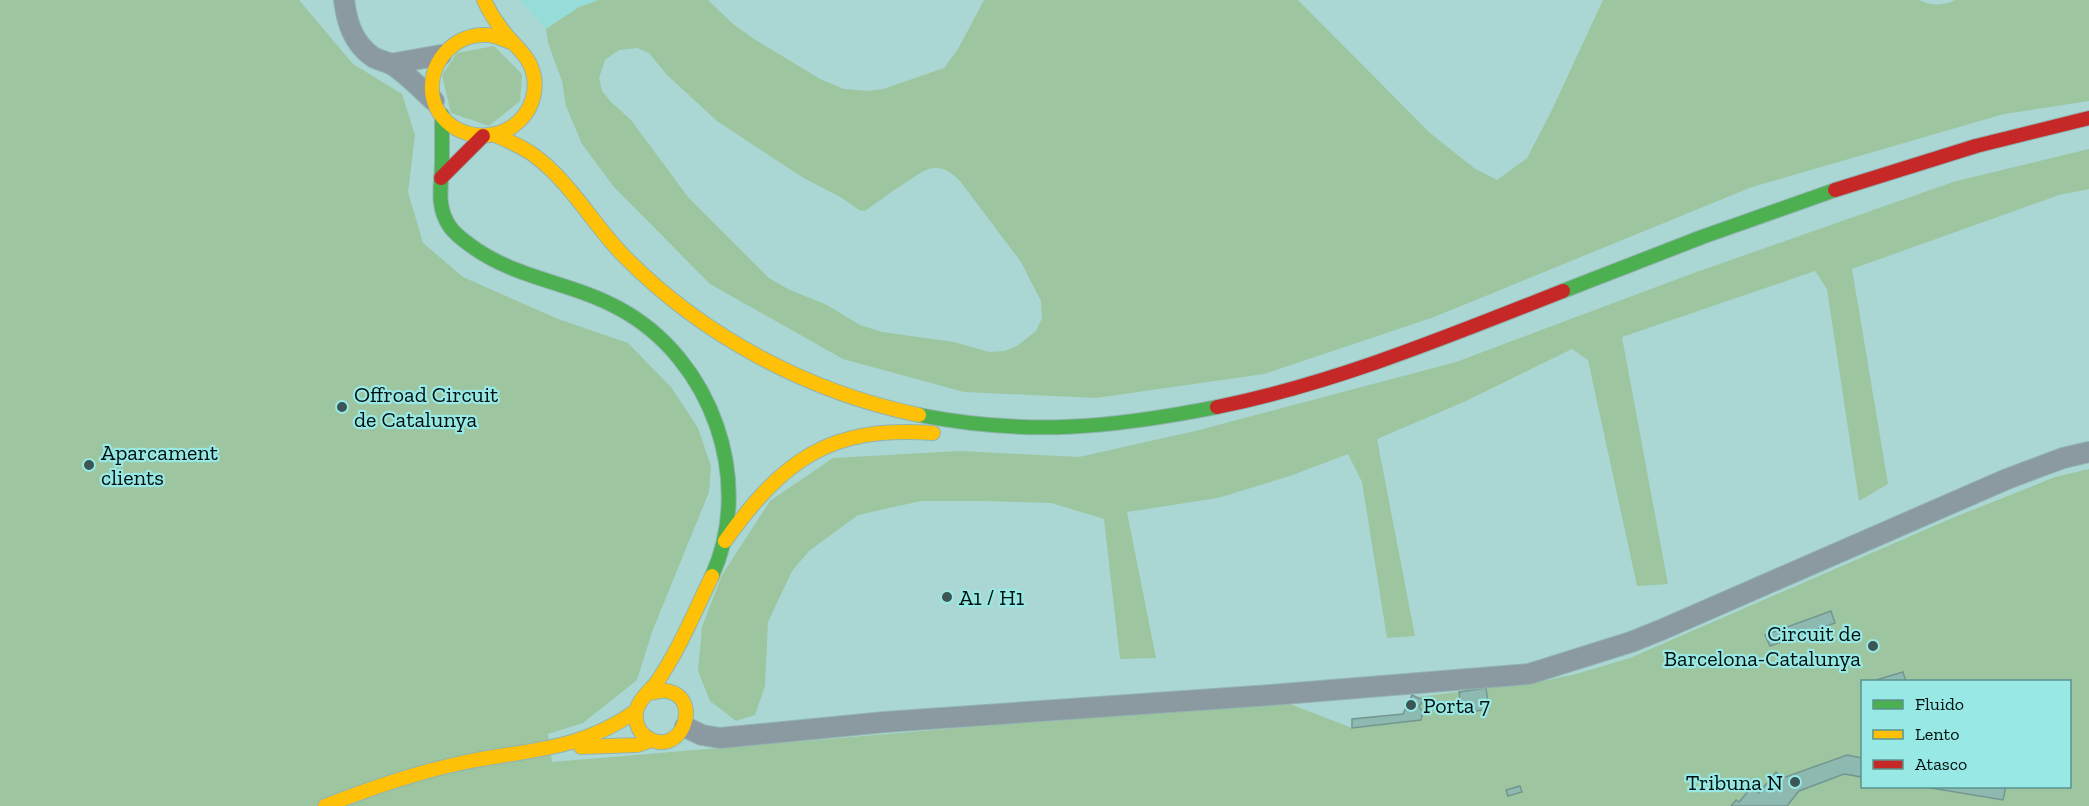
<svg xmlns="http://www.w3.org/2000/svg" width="2089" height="806" viewBox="0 0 2089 806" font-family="'Zilla Slab',serif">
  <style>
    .built { fill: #96ddd9 }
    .green { fill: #9dc5a0; fill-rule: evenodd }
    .building { fill: #8eb9b1; stroke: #739690; stroke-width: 1.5 }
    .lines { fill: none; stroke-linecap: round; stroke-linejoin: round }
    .street-casing { stroke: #92b4b1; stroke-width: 22 }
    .fast-casing { stroke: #92b4b1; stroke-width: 16 }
    .slow-casing { stroke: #92b4b1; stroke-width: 16 }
    .jam-casing { stroke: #92b4b1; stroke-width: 16 }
    .street { stroke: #8b99a1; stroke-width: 20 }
    .fast { stroke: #4caf50; stroke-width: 14 }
    .slow { stroke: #ffc107; stroke-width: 14 }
    .jam { stroke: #c62828; stroke-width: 14 }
    .poi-dot { fill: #3b5654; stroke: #98e9e5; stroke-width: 2 }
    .labels { text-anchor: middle; stroke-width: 4.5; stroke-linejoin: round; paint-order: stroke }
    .poi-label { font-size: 22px; fill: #00100f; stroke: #98e9e5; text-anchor: start }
  </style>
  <rect width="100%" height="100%" fill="#aad7d4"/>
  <path class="built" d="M520,0H599L579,7L546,29Z"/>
  <path class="green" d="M0,0H299L353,64L402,94L415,135L408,192L423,243L463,277L558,319L628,343L671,387L698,428L711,466L709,492L652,632L637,680L583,723L548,734L552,762L1006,724L1290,704L1352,728V719L1403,714L1412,695L1417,697L1539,682L1576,674L1630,658L1950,519L2055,477L2089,469V806H0ZM1862,682H2070V786H1862Z
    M599,0H708L733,24L754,39L820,79L844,89L869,91L883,89L944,68L958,49L984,0H1298L1430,133L1474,168L1497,180L1527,158L1550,114L1603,0H1919C1930,6 1944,6 1955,0H2089V101L2004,114L1752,187L1434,317L1264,374L1096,398L964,392L843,359L710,284L614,187L582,144L566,106L562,81L548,43L546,29L579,7ZM637,48L649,53L667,75L717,121L802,177L842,198L859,210L865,211C876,203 887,195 899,187C923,173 934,155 960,181L1021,262L1041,301L1042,318L1036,331L1017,346L1004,351L989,352L954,342L882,332L860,325L827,305L788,289L769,278L688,197L631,120L611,102L602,91L599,78L605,60L619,50Z
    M494,46L522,74L520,101L489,126L451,113L442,75L457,53Z
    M2089,149V189L2059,195L1852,269L1888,484L1859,501L1827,289L1815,271L1622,337L1668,584L1637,586L1588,360L1572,349L1466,401L1377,439L1415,636L1387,638L1362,482L1348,454L1290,476L1218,498L1127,512L1156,658L1120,659L1104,519L1051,503L982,501H921L858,515L809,551L792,571L768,622L765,686L755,715L736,721L710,701L698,671L702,627L722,575L770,501L833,458L960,451L1079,457L1195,431L1456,362L1691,274L1953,182Z"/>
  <path class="building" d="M1831,611L1835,623L1770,646L1765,635Z
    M1903,672L1906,682H1877L1876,680Z
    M1486,688L1489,709L1462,713L1459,692Z
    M1412,695L1423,700L1419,707L1423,712L1421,720L1352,728V719L1403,714Z
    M1847,755L1862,758V777L1844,774L1799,791L1787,806H1731L1736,800L1739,802L1752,787L1759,793L1776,772L1783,778Z
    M1520,786L1522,792L1508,796L1506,790Z
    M1919,786H2006L2003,800Z"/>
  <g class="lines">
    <g class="street-casing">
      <path id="street" d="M344,0C347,23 353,43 373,57C378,60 385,61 391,64C406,73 421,89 434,101
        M390,64L441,55
        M685,727L702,735L720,738L885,722L1271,695L1529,674L1631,642L1661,630L2007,479L2063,458L2089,452"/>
    </g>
    <g class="fast-casing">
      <path id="fast" d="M442,115C442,130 442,145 442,161C442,184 435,205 450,227C455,234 463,240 470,245C515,279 572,282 620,309C712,359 755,481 712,576
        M1563,291L1702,237L1835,190
        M919,415C1027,436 1111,428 1217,407"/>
    </g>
    <g class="slow-casing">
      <path id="slow" d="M484,0C489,11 496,22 503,31C511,41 520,49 527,59C540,79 536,106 518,122C491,147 442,136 433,98C426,65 453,33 487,35C495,35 505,40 513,43
        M495,135C509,141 523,147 535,156C571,183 592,223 623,255C702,336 808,392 919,415
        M725,541C783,460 830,425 933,433
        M649,693C654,692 662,690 667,691C705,698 680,762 645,736C638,731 635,721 636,712C638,700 650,691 657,682C679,650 695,611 712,576
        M581,747L637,745L652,740
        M325,806C371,788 417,772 466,762C530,749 579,751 636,711"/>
    </g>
    <g class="jam-casing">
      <path id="jam" d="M441,178L483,136
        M1835,190L1976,146L2089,118
        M1217,407C1336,383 1451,335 1563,291"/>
    </g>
    <use href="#street" class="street"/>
    <use href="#fast" class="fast"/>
    <use href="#slow" class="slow"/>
    <use href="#jam" class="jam"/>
  </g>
  <g class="poi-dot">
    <circle cx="342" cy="407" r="6"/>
    <circle cx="89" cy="465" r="6"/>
    <circle cx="947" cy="597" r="6"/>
    <circle cx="1873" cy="646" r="6"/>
    <circle cx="1411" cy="705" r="6"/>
    <circle cx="1795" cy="782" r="6"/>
  </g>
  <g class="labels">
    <g class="poi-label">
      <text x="354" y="402">Offroad Circuit<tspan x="354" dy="25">de Catalunya</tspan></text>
      <text x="101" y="460">Aparcament<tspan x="101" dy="25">clients</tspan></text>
      <text x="959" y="605">A1 / H1</text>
      <text x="1861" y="641" text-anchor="end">Circuit de<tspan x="1861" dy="25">Barcelona-Catalunya</tspan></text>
      <text x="1423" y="713">Porta 7</text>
      <text x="1783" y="790" text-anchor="end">Tribuna N</text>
    </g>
  </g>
  <rect x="1861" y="680" width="210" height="108" fill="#98e9e5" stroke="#5b928f" stroke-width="1.5"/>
  <rect x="1873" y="700" width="30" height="9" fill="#4caf50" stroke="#5b928f" stroke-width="1.5"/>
  <text x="1915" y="710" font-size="18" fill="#00100f">Fluido</text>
  <rect x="1873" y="730" width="30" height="9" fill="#ffc107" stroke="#5b928f" stroke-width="1.5"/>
  <text x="1915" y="740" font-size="18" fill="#00100f">Lento</text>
  <rect x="1873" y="760" width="30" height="9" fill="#c62828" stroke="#5b928f" stroke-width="1.5"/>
  <text x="1915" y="770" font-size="18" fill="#00100f">Atasco</text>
</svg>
